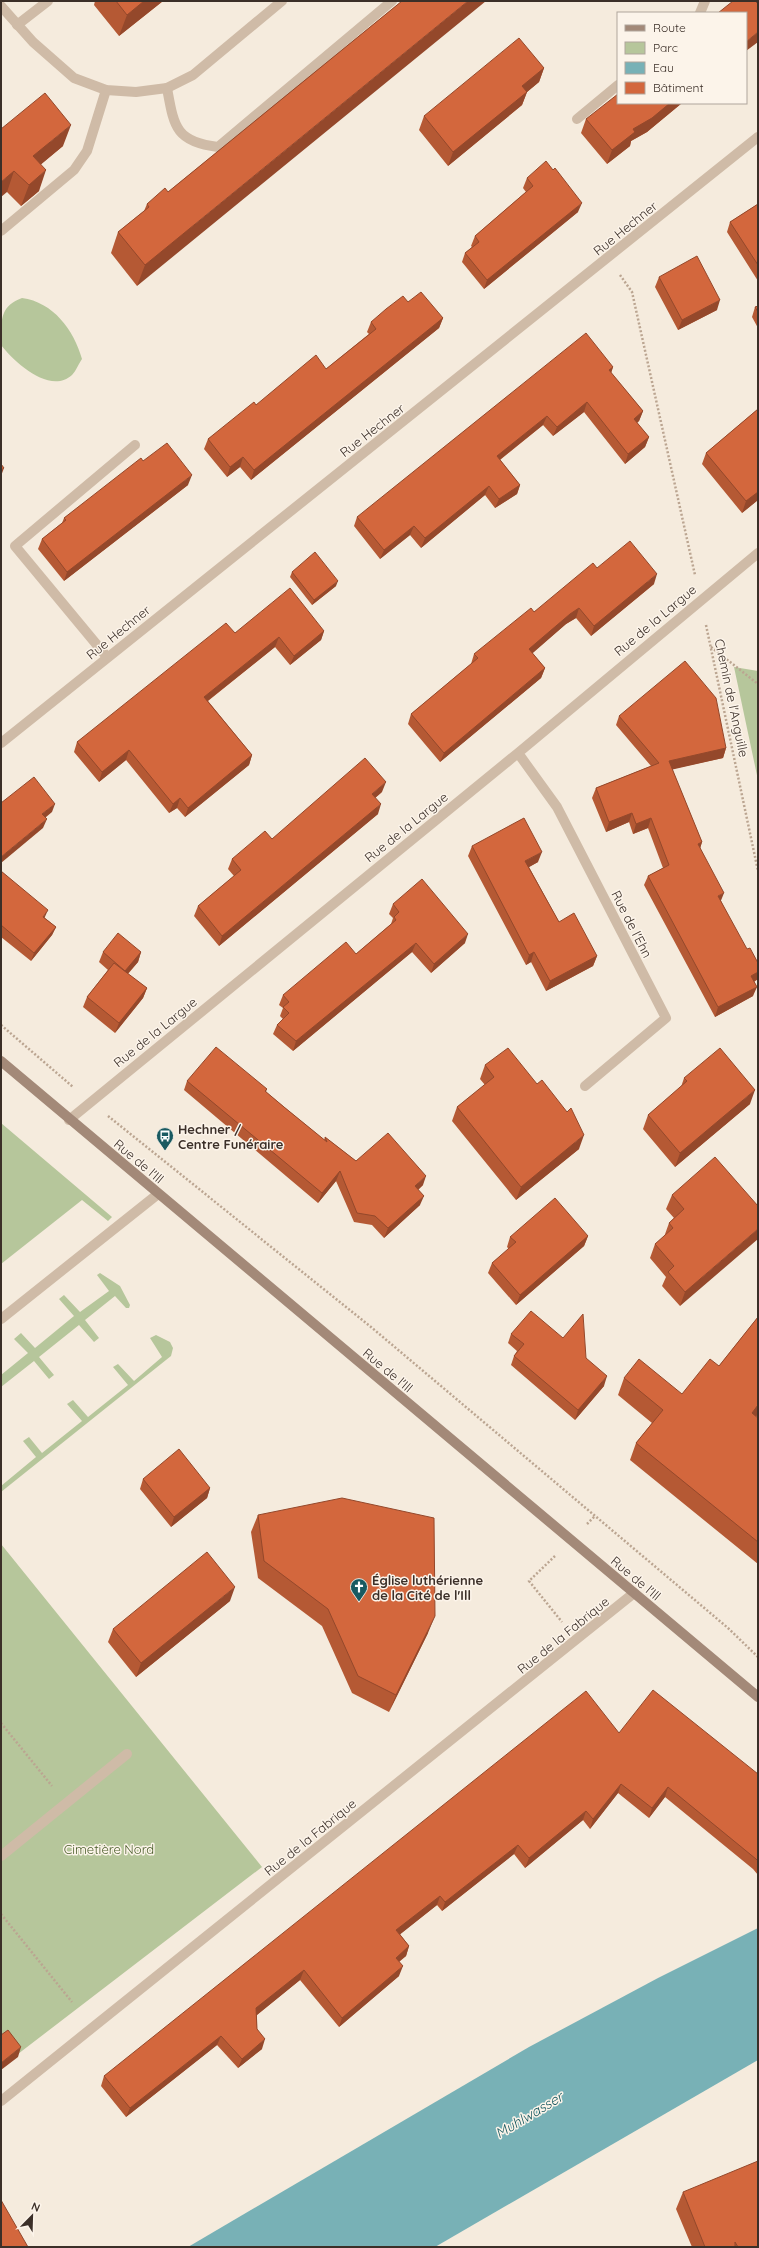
<svg xmlns="http://www.w3.org/2000/svg" width="759" height="2248" viewBox="0 0 759 2248" font-family="Quicksand,sans-serif">
  <style>
    .green { fill: #b6c69b }
    .water { fill: #78b1b6 }
    .lines { fill: none; stroke-linecap: round; stroke-linejoin: round }
    .path { stroke: #bba591; stroke-width: 2.5; stroke-dasharray: 2 2; stroke-linecap: butt }
    .lane { stroke: #cfbba7; stroke-width: 10 }
    .street { stroke: #cfbba7; stroke-width: 10 }
    .secondary { stroke: #a38978; stroke-width: 10 }
    .wall { fill: #b55934 }
    .shaded-wall { fill: #94482b }
    .building { fill: #d3673d; stroke: #94482b }
    .labels { text-anchor: middle; stroke-width: 3; stroke-linejoin: round; paint-order: stroke }
    .street-label { font-size: 13px; fill: #3b2f28; stroke: #fcf4ea }
    .poi-label { font-size: 13px; font-weight: bold; fill: #3b2f28; stroke: #fcf4ea; text-anchor: start }
    .park-label { font-size: 13px; fill: #485c29; stroke: #fcf4ea }
    .water-label { font-size: 14px; font-style: italic; fill: #195a61; stroke: #fcf4ea }
  </style>
  <rect width="100%" height="100%" fill="#f5ebdd"/>
  <path class="green" d="M22,298C53,302 74,330 82,359C79,363 76,371 72,375C50,395 14,362 1,345C1,320 0,306 22,298Z
    M734,667L758,671V780Z
    M1,1123L112,1217L108,1221L82,1200L1,1264Z
    M100,1273L120,1286L130,1305L129,1308H126L115,1296L85,1320L99,1338L94,1342L79,1325L39,1357L54,1375L49,1379L34,1361L1,1387V1375L28,1353L14,1339L21,1333L35,1348L74,1316L59,1299L64,1295L80,1312L109,1291L97,1275Z
    M156,1335L170,1342L173,1348L171,1356L1,1492V1486L36,1457L23,1441L29,1437L42,1453L82,1421L67,1404L73,1400L88,1417L128,1385L113,1367L118,1364L134,1381L162,1357L150,1338Z
    M1,1544L262,1867L1,2067Z"/>
  <path class="water" d="M758,1928V2060L435,2247H188L529,2047L658,1978Z"/>
  <g class="lines">
    <path class="path" d="M620,275L632,292L695,575
      M706,625L758,871
      M711,647L758,684
      M1,1025L73,1087
      M108,1116L371,1327L728,1628L758,1657
      M587,1524L595,1516
      M555,1556L529,1581L562,1622
      M1,1723L52,1786
      M1,1914L72,2002"/>
    <path class="lane" d="M700,13L705,1
      M17,25L48,1
      M167,88C174,126 175,142 218,147L392,1
      M577,119L618,85
      M1,231L74,170L87,151L106,90
      M107,657L15,546L135,445
      M1,1319L158,1194
      M1,1856L127,1754"/>
    <path class="street" d="M1,6L33,42L74,78L106,90L136,92L167,88L193,75L282,1
      M1,743L758,137
      M518,753L557,807L666,1018L585,1086
      M69,1120L518,753L758,553
      M1,2101L634,1593"/>
    <path class="secondary" d="M1,1061L758,1697"/>
  </g>
  <path class="wall" d="M95,1H163L119,36L94,5Z
    M402,1L137,286L111,253L118,232L144,211L147,204L168,192Z
    M544,68L539,82L527,92L522,105L448,166L419,130L424,116Z
    M618,103H682L647,132L631,141L630,146L607,164L581,133L586,119Z
    M1,129L63,146L41,164L39,191L21,206L7,192Z
    M553,170L578,212L484,289L462,262L465,253L472,247L471,246L475,236L526,192L523,188L527,178Z
    M758,204V281L727,232L730,222Z
    M659,277L717,310L678,330L655,287Z
    M408,302L443,318L439,328L251,480L240,467L227,477L204,449L208,439L256,405L326,369L369,334L367,332L371,322Z
    M758,306V328L752,317L755,307Z
    M613,367L611,373L643,411L639,421L637,423L649,437L645,447L625,464L584,412L553,436L543,425L500,460L520,485L517,494L495,508L485,495L421,548L410,535L380,559L354,526L357,517Z
    M758,409V500L742,513L702,464L706,453Z
    M143,461L188,485L64,581L38,549L42,539L62,523L64,518Z
    M597,568L654,584L591,636L576,618L566,624L532,653L545,668L541,678L440,762L408,724L411,714L471,664L474,654L534,612Z
    M292,572L336,586L312,605L290,577Z
    M324,631L321,640L290,665L275,647L208,701L252,755L249,765L185,817L177,808L169,813L126,760L99,782L74,752L77,742L235,633Z
    M619,716L726,748L723,758L672,769L702,842L700,848L721,901L758,979L754,982L753,996L715,1017L644,885L648,876L663,868L648,828L633,834L629,822L606,832L592,798L596,788L651,766L616,725Z
    M382,792L375,798L378,814L219,946L194,916L198,906L234,876L228,869L232,859L272,839Z
    M472,846L538,862L529,867L559,922L597,956L593,966L546,991L531,962L526,965L468,856Z
    M1,871L45,918L56,927L52,935L31,961L1,937Z
    M393,904L465,943L431,973L412,952L293,1051L273,1034L277,1025L283,1019L280,1016L283,1008L279,1005L283,995L356,954L391,924L393,918L389,914Z
    M103,952H141L138,962L128,974L147,988L143,998L115,1033L83,1007L87,997L108,970L99,962Z
    M485,1065L537,1084L579,1149L516,1200L452,1121L457,1107L485,1085L480,1079Z
    M684,1078L750,1104L675,1167L643,1129L648,1115L681,1087Z
    M187,1081L267,1089L266,1092L324,1140L325,1137L356,1161L423,1185L418,1190L420,1205L384,1238L372,1225L354,1222L336,1181L318,1203L184,1090Z
    M672,1195L758,1206L680,1306L662,1286L666,1277L650,1258L655,1244L664,1237L669,1223L674,1218L666,1209Z
    M588,1236L584,1246L516,1305L488,1273L492,1263L509,1249L507,1247L510,1237Z
    M758,1317V1414L756,1417L758,1418V1564L630,1460L636,1443L652,1423L618,1395L624,1378L682,1394L719,1366Z
    M511,1334L586,1358L604,1386L575,1420L511,1365L514,1356L517,1351L508,1343Z
    M143,1479L210,1488L207,1498L171,1527L140,1489Z
    M258,1515L428,1633L389,1712L352,1693L322,1626L258,1578L251,1532Z
    M230,1601L136,1677L108,1642L113,1629Z
    M619,1733L758,1774V1875L753,1869L665,1797L649,1818L618,1793L590,1829L583,1820L525,1868L514,1854L442,1911L437,1905L400,1934L409,1946L406,1956L399,1962V1976L339,2027L300,1980L257,2015V2029L262,2049L238,2068L217,2045L126,2117L101,2086L104,2076Z
    M683,2192L758,2247H692L676,2209Z"/>
  <path class="shaded-wall" d="M144,1H163L119,36L127,15Z
    M468,1H486L137,286L145,265Z
    M758,32V42L746,51V42Z
    M544,68L539,82L527,92L522,105L448,166L453,152L522,86Z
    M670,103H682L647,132L631,141L630,146L607,164L612,150L633,129Z
    M71,125L63,146L26,177L33,156Z
    M46,170L39,191L21,206L29,185Z
    M14,171L7,192L1,197V182Z
    M582,203L578,212L484,289L487,280Z
    M720,300L717,310L678,330L682,320Z
    M443,318L439,328L251,480L254,470Z
    M613,367L610,376L609,370Z
    M587,402L584,412L553,436L557,427Z
    M643,411L639,421L630,428L634,419Z
    M547,416L543,425L493,465L497,456Z
    M649,437L645,447L625,464L628,454Z
    M243,457L240,467L227,477L230,467Z
    M4,468L1,476V470Z
    M192,475L188,485L64,581L67,572Z
    M520,485L517,494L495,508L499,499Z
    M489,486L485,495L421,548L425,538Z
    M758,492V500L742,513L746,501Z
    M414,526L410,535L380,559L384,550Z
    M657,574L654,584L591,636L594,626Z
    M338,581L336,586L312,605L314,600Z
    M579,608L576,618L566,624L526,659L529,649L570,614Z
    M324,631L321,640L290,665L294,656Z
    M279,637L275,647L201,706L204,697Z
    M545,668L541,678L440,762L444,753Z
    M726,748L723,758L666,771L669,761Z
    M129,750L126,760L99,782L102,772Z
    M252,755L249,765L185,817L188,808Z
    M386,782L382,792L368,804L372,794Z
    M180,798L177,808L169,813L173,804Z
    M55,804L52,812L39,823L42,814Z
    M381,804L378,814L219,946L222,936Z
    M632,813L629,822L606,832L609,822Z
    M651,818L648,828L633,834L636,824Z
    M47,819L43,828L1,863V857Z
    M702,842L699,852L698,844Z
    M542,852L538,862L522,871L525,861Z
    M724,893L720,903L718,896Z
    M48,910L44,919L43,917Z
    M56,927L52,935L31,961L34,953Z
    M468,934L465,943L431,973L434,964Z
    M416,943L412,952L293,1051L296,1041Z
    M141,952L138,962L121,981L125,971Z
    M534,952L531,962L526,965L529,955Z
    M597,956L593,966L546,991L550,981Z
    M758,972V979L747,985L751,976Z
    M757,987L753,996L715,1017L718,1007Z
    M147,988L143,998L115,1033L119,1023Z
    M755,1090L750,1104L675,1167L680,1153Z
    M584,1135L579,1149L516,1200L521,1187Z
    M340,1171L336,1181L318,1203L322,1193Z
    M426,1176L423,1185L411,1196L415,1186Z
    M424,1196L420,1205L384,1238L388,1228Z
    M758,1229V1239L680,1306L685,1292Z
    M588,1236L584,1246L516,1305L520,1295Z
    M607,1376L604,1386L575,1420L578,1410Z
    M758,1405V1414L745,1430L752,1413Z
    M210,1488L207,1498L171,1527L174,1517Z
    M235,1587L230,1601L136,1677L141,1663Z
    M435,1616L428,1633L389,1712L396,1695Z
    M621,1784L618,1793L590,1829L593,1819Z
    M668,1787L665,1797L649,1818L652,1808Z
    M586,1811L583,1820L525,1868L529,1858Z
    M518,1845L514,1854L442,1911L445,1902Z
    M440,1896L437,1905L393,1940L396,1930Z
    M409,1946L406,1956L392,1967L396,1958Z
    M403,1966L399,1976L339,2027L342,2018Z
    M304,1970L300,1980L253,2018L256,2008Z
    M221,2036L217,2045L126,2117L130,2108Z
    M265,2039L262,2049L238,2068L242,2059Z
    M21,2047L18,2057L1,2070V2063Z"/>
  <path class="building" d="M116,1H144L127,15Z
    M402,1H468L145,265L118,232L149,207L147,204L165,188L168,192Z
    M733,1H755L758,4V32L746,42V13H718Z
    M519,38L544,68L522,86L527,92L453,152L424,116Z
    M45,93L71,125L33,156L46,170L29,185L14,171L1,182V129Z
    M618,94V103H670L652,118L633,129L635,132L612,150L586,119Z
    M546,161L553,170L555,168L582,203L487,280L465,253L479,242L475,236L533,186L527,178Z
    M758,204V265L730,222Z
    M697,256L720,300L682,320L659,277Z
    M421,292L443,318L254,470L243,457L230,467L208,439L254,402L256,405L316,355L326,369L376,329L371,322L386,309L403,296L408,302Z
    M758,306V312L755,307Z
    M586,333L613,367L609,370L643,411L634,419L649,437L628,454L587,402L557,427L547,416L497,456L520,485L499,499L489,486L425,538L414,526L384,550L357,517Z
    M758,409V492L746,501L706,453Z
    M167,443L192,475L67,572L42,539L66,520L64,518L141,458L143,461Z
    M1,464L4,468L1,470Z
    M630,541L657,574L594,626L579,608L570,614L529,649L545,668L444,753L411,714L478,658L474,654L531,608L534,612L593,563L597,568Z
    M315,552L338,581L314,600L292,572Z
    M290,588L324,631L294,656L279,637L204,697L252,755L188,808L180,798L173,804L129,750L102,772L77,742L226,623L235,633Z
    M685,661L716,698L726,748L669,761L702,842L698,844L724,893L718,896L747,949L750,948L758,963V972L751,976L757,987L718,1007L648,876L669,865L651,818L636,824L632,813L609,822L596,788L659,763L619,716Z
    M365,758L386,782L372,794L381,804L222,936L198,906L241,870L232,859L265,831L272,839Z
    M34,777L55,804L42,814L47,819L1,857V803Z
    M524,818L542,852L525,861L559,922L574,913L597,956L550,981L534,952L529,955L472,846Z
    M1,871L48,910L43,917L56,927L34,953L1,925Z
    M422,879L468,934L434,964L416,943L296,1041L277,1025L289,1013L283,1007L289,1002L283,995L346,942L356,954L396,920L394,917L399,912L393,904Z
    M118,933L141,952L125,971L103,952Z
    M114,963L147,988L119,1023L87,997Z
    M216,1047L267,1089L265,1091L284,1107L327,1142L325,1137L356,1161L388,1133L426,1176L415,1186L424,1196L388,1228L375,1216L357,1213L340,1171L322,1193L187,1081Z
    M508,1048L537,1084L542,1080L567,1112L571,1108L584,1135L521,1187L457,1107L494,1077L485,1065Z
    M720,1048L755,1090L680,1153L648,1115L687,1081L684,1078Z
    M715,1157L758,1206V1229L685,1292L668,1272L674,1266L655,1244L673,1228L669,1223L684,1209L672,1195Z
    M555,1198L588,1236L520,1295L492,1263L516,1242L510,1237Z
    M531,1311L563,1338L583,1314L586,1358L607,1376L578,1410L514,1356L524,1344L511,1334Z
    M758,1317V1405L752,1413L758,1418V1542L636,1443L663,1410L624,1378L639,1359L682,1394L710,1359L719,1366Z
    M179,1449L210,1488L174,1517L143,1479Z
    M342,1498L434,1518L435,1616L396,1695L358,1676L328,1609L264,1561L258,1515Z
    M207,1552L235,1587L141,1663L113,1629Z
    M653,1690L758,1774V1861L756,1859L668,1787L652,1808L621,1784L593,1819L586,1811L529,1858L518,1845L445,1902L440,1896L396,1930L409,1946L396,1958L403,1966L342,2018L304,1970L256,2008L257,2029L265,2039L242,2059L221,2036L130,2108L104,2076L586,1691L619,1733Z
    M8,2030L21,2047L1,2063V2035Z
    M758,2161V2247H738L735,2242V2247H705L683,2192Z
    M1,2200L28,2247H1Z"/>
  <defs>
    <g id="bus-pin" transform="scale(0.9)"><path d="M0 17L-7.5 6A9.5 9.5 0 1 1 7.5 6Z" fill="#195a61" stroke="#fcf4ea"/><path d="M-5-6H5V4H4V6H2V4H-2V6H-4V4H-5ZM-3.5-4V0h7V-4ZM-3.5 1.2v1.5H-2V1.2ZM2 1.2v1.5H3.5V1.2Z" fill="#fff"/></g>
    <g id="church-pin" transform="scale(0.9)"><path d="M0 17L-7.5 6A9.5 9.5 0 1 1 7.5 6Z" fill="#195a61" stroke="#fcf4ea"/><path d="M-1.2-6h2.4v3.5h3.3v2.4h-3.3V6h-2.4V-.1h-3.3v-2.4h3.3Z" fill="#fff"/></g>
  </defs>
  <g fill-rule="evenodd">
    <use href="#bus-pin" x="165" y="1136"/>
    <use href="#church-pin" x="359" y="1587"/>
  </g>
  <g class="labels">
    <g class="street-label">
      <text transform="translate(625 228) rotate(-39)" y="5">Rue Hechner</text>
      <text transform="translate(372 430) rotate(-38)" y="5">Rue Hechner</text>
      <text transform="translate(655 620) rotate(-40)" y="5">Rue de la Largue</text>
      <text transform="translate(118 632) rotate(-39)" y="5">Rue Hechner</text>
      <text transform="translate(732 698) rotate(78)" y="5">Chemin de l'Anguille</text>
      <text transform="translate(406 827) rotate(-39)" y="5">Rue de la Largue</text>
      <text transform="translate(632 924) rotate(63)" y="5">Rue de l'Ehn</text>
      <text transform="translate(155 1032) rotate(-39)" y="5">Rue de la Largue</text>
      <text transform="translate(139 1161) rotate(40)" y="5">Rue de l'Ill</text>
      <text transform="translate(388 1370) rotate(40)" y="5">Rue de l'Ill</text>
      <text transform="translate(636 1578) rotate(40)" y="5">Rue de l'Ill</text>
      <text transform="translate(563 1635) rotate(-39)" y="5">Rue de la Fabrique</text>
      <text transform="translate(310 1837) rotate(-39)" y="5">Rue de la Fabrique</text>
    </g>
    <g class="poi-label">
      <text x="178" y="1134">Hechner /<tspan x="178" dy="15">Centre Funéraire</tspan></text>
      <text x="372" y="1585">Église luthérienne<tspan x="372" dy="15">de la Cité de l'Ill</tspan></text>
    </g>
    <g class="park-label">
      <text x="109" y="1854">Cimetière Nord</text>
    </g>
    <g class="water-label">
      <text transform="translate(529 2115) rotate(-31)" y="5">Muhlwasser</text>
    </g>
  </g>
  <rect width="759" height="2248" fill="none" stroke="#3b2f28" stroke-width="4"/>
  <rect x="617" y="12" width="130" height="92" fill="#fcf4ea" stroke="#afa59c"/>
  <rect x="625" y="25" width="20" height="6" fill="#a38978" stroke="#afa59c"/>
  <text x="653" y="32" font-size="12" fill="#3b2f28">Route</text>
  <rect x="625" y="42" width="20" height="12" fill="#b6c69b" stroke="#afa59c"/>
  <text x="653" y="52" font-size="12" fill="#3b2f28">Parc</text>
  <rect x="625" y="62" width="20" height="12" fill="#78b1b6" stroke="#afa59c"/>
  <text x="653" y="72" font-size="12" fill="#3b2f28">Eau</text>
  <rect x="625" y="82" width="20" height="12" fill="#d3673d" stroke="#afa59c"/>
  <text x="653" y="92" font-size="12" fill="#3b2f28">Bâtiment</text>
  <g transform="translate(32 2216) rotate(23)" stroke="#fcf4ea" stroke-width="3" paint-order="stroke">
  <path d="M0-3L7 15L0 10L-7 15Z" fill="#3b2f28"/>
  <text y="-6" font-size="11" font-weight="bold" text-anchor="middle" fill="#3b2f28">N</text>
  </g>
</svg>
